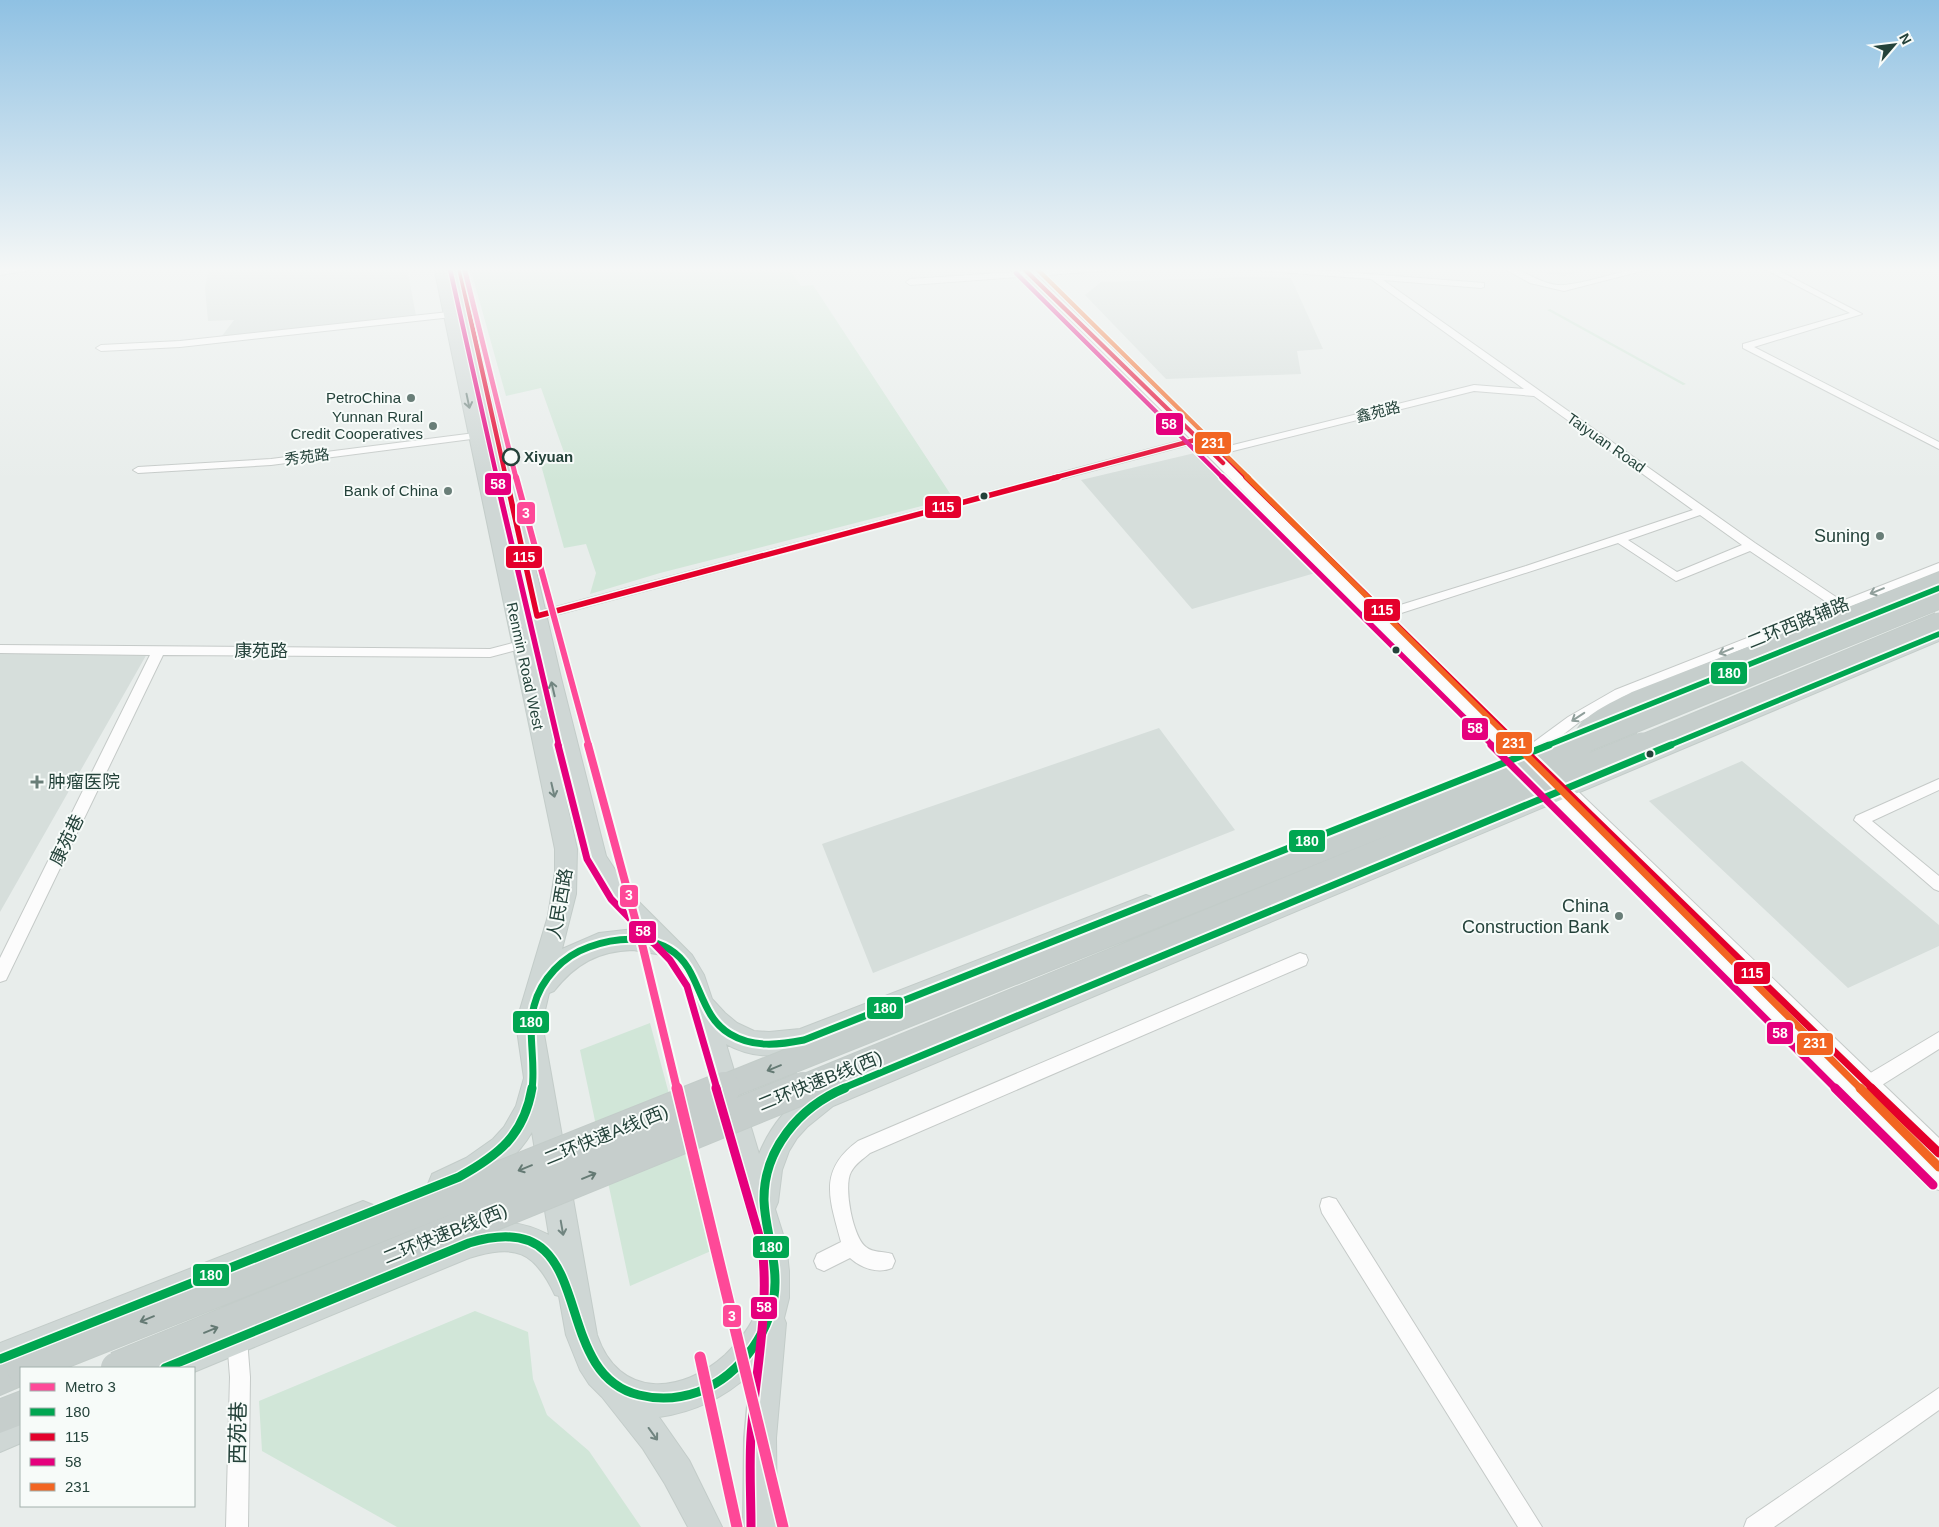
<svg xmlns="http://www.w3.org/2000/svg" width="1939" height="1527" viewBox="0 0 1939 1527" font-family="Helvetica,'Noto Sans SC',sans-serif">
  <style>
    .built { fill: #d6dedb }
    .green { fill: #d1e6d8 }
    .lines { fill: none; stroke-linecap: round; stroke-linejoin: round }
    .minor-casing { stroke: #c5cac8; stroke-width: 2 }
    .tertiary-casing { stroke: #c5cac8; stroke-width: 2 }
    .secondary-casing { stroke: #c3cbc8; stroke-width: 2 }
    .primary-casing { stroke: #c3ccc9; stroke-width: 2 }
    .trunk-casing { stroke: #c3ccc9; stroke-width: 2 }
    .minor { fill: #fcfcfc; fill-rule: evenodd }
    .tertiary { fill: #fcfcfc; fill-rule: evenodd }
    .secondary { fill: #fcfcfc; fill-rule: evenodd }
    .primary { fill: #cfd7d5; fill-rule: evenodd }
    .trunk { fill: #c6cecc; fill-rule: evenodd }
    .trunk-bridge-far2-casing { stroke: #c3ccc9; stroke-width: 21; stroke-linecap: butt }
    .trunk-bridge-far1-casing { stroke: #c3ccc9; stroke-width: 27; stroke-linecap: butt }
    .trunk-bridge-casing { stroke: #c3ccc9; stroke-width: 34; stroke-linecap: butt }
    .trunk-bridge-far2 { stroke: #c6cecc; stroke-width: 19 }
    .trunk-bridge-far1 { stroke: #c6cecc; stroke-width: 25 }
    .trunk-bridge { stroke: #c6cecc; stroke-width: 32 }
    .bus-1-far2-casing { stroke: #f7fbf9; stroke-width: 9 }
    .bus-1-far1-casing { stroke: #f7fbf9; stroke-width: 11 }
    .bus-1-casing { stroke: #f7fbf9; stroke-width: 12 }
    .bus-2-far3-casing { stroke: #f7fbf9; stroke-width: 7 }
    .bus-2-far2-casing { stroke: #f7fbf9; stroke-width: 9 }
    .bus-2-far1-casing { stroke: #f7fbf9; stroke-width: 11 }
    .bus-2-casing { stroke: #f7fbf9; stroke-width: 12 }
    .bus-3-far3-casing { stroke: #f7fbf9; stroke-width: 7 }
    .bus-3-far2-casing { stroke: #f7fbf9; stroke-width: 9 }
    .bus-3-far1-casing { stroke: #f7fbf9; stroke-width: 11 }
    .bus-3-casing { stroke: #f7fbf9; stroke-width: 12 }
    .bus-4-far3-casing { stroke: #f7fbf9; stroke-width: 7 }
    .bus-4-far2-casing { stroke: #f7fbf9; stroke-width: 9 }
    .bus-4-far1-casing { stroke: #f7fbf9; stroke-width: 11 }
    .bus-4-casing { stroke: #f7fbf9; stroke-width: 12 }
    .bus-1-far2 { stroke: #00a651; stroke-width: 5.5 }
    .bus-1-far1 { stroke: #00a651; stroke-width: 7 }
    .bus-1 { stroke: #00a651; stroke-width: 9 }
    .bus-2-far3 { stroke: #e4002b; stroke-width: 4.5 }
    .bus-2-far2 { stroke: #e4002b; stroke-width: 5.5 }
    .bus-2-far1 { stroke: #e4002b; stroke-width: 7 }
    .bus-2 { stroke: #e4002b; stroke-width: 9 }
    .bus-3-far3 { stroke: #e5007d; stroke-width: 4.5 }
    .bus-3-far2 { stroke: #e5007d; stroke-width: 5.5 }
    .bus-3-far1 { stroke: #e5007d; stroke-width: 7 }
    .bus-3 { stroke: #e5007d; stroke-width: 9 }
    .bus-4-far3 { stroke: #f26522; stroke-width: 4.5 }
    .bus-4-far2 { stroke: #f26522; stroke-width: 5.5 }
    .bus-4-far1 { stroke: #f26522; stroke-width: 7 }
    .bus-4 { stroke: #f26522; stroke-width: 9 }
    .metro-1-far3-casing { stroke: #f7fbf9; stroke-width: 8 }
    .metro-1-far2-casing { stroke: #f7fbf9; stroke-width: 9 }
    .metro-1-far1-casing { stroke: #f7fbf9; stroke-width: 12 }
    .metro-1-casing { stroke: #f7fbf9; stroke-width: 14 }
    .metro-1-far3 { stroke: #fe4998; stroke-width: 5 }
    .metro-1-far2 { stroke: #fe4998; stroke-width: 6 }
    .metro-1-far1 { stroke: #fe4998; stroke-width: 8 }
    .metro-1 { stroke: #fe4998; stroke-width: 11 }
    .oneway { stroke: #718580 }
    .oneway2 { stroke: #909f9b }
    .oneway3 { stroke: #657a74 }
    .poi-dot { fill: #697e78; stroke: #f7fbf9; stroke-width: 2 }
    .stop-dot { fill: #f7fbf9; stroke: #24423a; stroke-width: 2.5 }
    .bus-dot { fill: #24423a; stroke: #f7fbf9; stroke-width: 2 }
    .labels { text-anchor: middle; stroke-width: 4; stroke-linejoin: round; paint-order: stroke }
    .far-poi-label { font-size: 15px; fill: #24423a; stroke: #f7fbf9; text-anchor: end }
    .far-street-label { font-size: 15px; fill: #24423a; stroke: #f7fbf9 }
    .far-stop-label { font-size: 15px; font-weight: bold; fill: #24423a; stroke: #f7fbf9; text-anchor: start }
    .poi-label { font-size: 18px; fill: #24423a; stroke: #f7fbf9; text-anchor: end }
    .street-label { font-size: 18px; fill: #24423a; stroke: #f7fbf9 }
    .near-street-label { font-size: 21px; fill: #24423a; stroke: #f7fbf9 }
    .line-badge { stroke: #f7fbf9; stroke-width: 2 }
    .badge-label { font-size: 14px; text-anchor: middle; font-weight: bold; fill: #fff }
  </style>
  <rect width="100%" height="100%" fill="#e8edeb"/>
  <path class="built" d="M209,267H407L416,316L222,336L234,320L208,321L205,288Z
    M1527,267H1599L1564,276L1536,272Z
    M1250,277L1291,278L1323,349L1297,351L1301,374L1166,379L1085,295L1101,282Z
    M1199,452L1315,573L1192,609L1081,480Z
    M0,652H148L0,912Z
    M1159,728L1235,830L873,973L822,844Z
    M1742,761L1939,925V946L1848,988L1649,801Z"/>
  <path class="green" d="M470,267H788L801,286L813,285L953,498L660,573L590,594L596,573L586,544L564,548L541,465L566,458L541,388L506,396Z
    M1550,309L1686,384L1683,385L1547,310Z
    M650,1023L711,1251L630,1286L580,1050Z
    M475,1311L528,1332L533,1379L547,1415L589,1451L641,1527H397L262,1451L259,1401Z"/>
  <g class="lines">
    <g class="minor-casing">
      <path id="minor" d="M1089,267H1133L1129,269L910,285L906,282L910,279Z
        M1237,267H1277L1484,283V287L1481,288L1383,280L1755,543L1842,601L1939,563V571L1625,696L1578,723L1533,758H1523L1521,754L1523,750L1568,717L1615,690L1831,605L1750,551L1676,581L1618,543L1389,617H1381L1379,614L1381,611L1526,566L1693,510L1534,396L1474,391L1221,454L1217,453V449L1474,385L1524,389L1371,279L1241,269ZM1700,515L1742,545L1677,572L1628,540Z
        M1761,267H1772L1862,314L1754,347L1939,442V449L1743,348V344L1850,313Z
        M449,312L453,315L452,317L180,347L101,351L96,348L101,345L180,341Z
        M475,433L479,434V438L271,465L138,473L133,470L138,467L271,459Z
        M1206,434L1210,435V439L537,620L531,616L537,612Z
        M520,641L526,645L524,648L490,657L163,655L6,980L0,982V958L150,655L0,653V645L490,649Z
        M1939,779V790L1872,821L1939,876V891L1934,889L1854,820L1856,816Z
        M1300,953L1306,955L1308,960L1306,965L870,1153C863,1159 855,1164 851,1172C843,1186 853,1238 866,1247C873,1253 883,1251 892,1254L895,1261L892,1268C878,1274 861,1268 850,1258L824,1271L817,1268L814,1261L817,1254L841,1242C830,1200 817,1171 858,1141Z
        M1939,1032V1049L1874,1090L1868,1092L1862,1090L1859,1084L1862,1078Z
        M1329,1197L1336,1199L1542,1527H1518L1322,1213L1320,1206L1322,1199Z
        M237,1329L244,1332L247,1339L250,1377L248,1527H226L230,1377L227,1339L230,1332Z
        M1939,1388V1410L1774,1527H1744L1747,1519Z"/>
    </g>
    <g class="tertiary-casing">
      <path id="tertiary" d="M1017,267H1028L1216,450L1548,780L1550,776L1556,775L1562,776L1939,1138V1190L1931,1187L1208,456Z
        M1501,267C1524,267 1541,287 1564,285C1596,282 1625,267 1657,267L1564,291L1530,283Z"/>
    </g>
    <g class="secondary-casing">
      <path id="secondary" d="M9,267H38L32,270L0,275V269Z"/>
    </g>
    <g class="primary-casing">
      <path id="primary" d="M434,267H446L577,849L576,894L562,949L599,933L634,929L604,894L584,856L541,678L453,267H465L561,678L606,856L631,894L692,955L704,975L712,999L725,1013L737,1023L754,1031L769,1032L800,1029L1146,895L1154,898L1158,905L1154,912L815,1048C784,1058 755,1060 726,1044L759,1154C771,1125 788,1105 813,1088L1939,627V641L833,1106L807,1127L797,1138L789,1151L782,1170L778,1202L775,1209L786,1244L789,1271V1298L784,1318L786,1323L776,1438L777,1527H743L744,1438L750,1374C724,1398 694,1412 659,1417L689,1460L722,1527H688L665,1484L643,1449L602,1397L589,1384L580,1370L566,1335L559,1296L555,1295C534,1250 515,1244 469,1258L194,1372V1368H149L154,1357L469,1228C499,1220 521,1220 549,1235L532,1132C511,1168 479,1183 442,1198L432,1194L428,1184L432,1174L466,1158L493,1139L504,1127L516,1106L524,1078L516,1023L548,916L555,872V849ZM633,950L662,955L683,984L756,1244C759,1266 763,1290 756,1312C750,1329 737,1343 725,1355C682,1394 619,1400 597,1335L542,1023L549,993L554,991C575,964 598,951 633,950Z
        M1939,582V595L1606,730L1599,733L1592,730L1589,725L1592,720Z
        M363,1201L373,1205L377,1215L373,1225L0,1375V1343Z
        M21,1411V1443L0,1452V1420Z"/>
    </g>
    <g class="trunk-casing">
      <path id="trunk" d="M1939,572V585L1648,702L1623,716L1596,736L1588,738L1580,736L1577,730C1587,712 1615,701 1632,692Z
        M21,1352L33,1357L37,1368H21V1386L0,1395V1361Z
        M21,1391V1425L0,1433V1399Z"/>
    </g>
    <use href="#minor" class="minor"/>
    <use href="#tertiary" class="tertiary"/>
    <use href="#secondary" class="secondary"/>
    <use href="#primary" class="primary"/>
    <use href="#trunk" class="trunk"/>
    <g class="trunk-bridge-far2-casing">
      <path id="trunk-bridge-far2" d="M1577,746L1939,599
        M1639,746L1939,622"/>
    </g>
    <g class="trunk-bridge-far1-casing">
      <path id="trunk-bridge-far1" d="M720,1089L1580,745
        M800,1089L1642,745"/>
    </g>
    <g class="trunk-bridge-casing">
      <path id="trunk-bridge" d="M23,1368L724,1088
        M117,1368L803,1088"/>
    </g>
    <use href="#trunk-bridge-far2" class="trunk-bridge-far2"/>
    <use href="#trunk-bridge-far1" class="trunk-bridge-far1"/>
    <use href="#trunk-bridge" class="trunk-bridge"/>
    <g class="bus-1-far2-casing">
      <path id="bus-1-far2" d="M1546,746L1939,588
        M1668,746L1939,634"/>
    </g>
    <g class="bus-1-far1-casing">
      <path id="bus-1-far1" d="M532,1089C536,1062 527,1033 534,1006C541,979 563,956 589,947C623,935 667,934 688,968C702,991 705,1019 730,1034C753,1048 779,1045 804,1040L1549,745
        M841,1089L1671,745"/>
    </g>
    <g class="bus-1-casing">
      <path id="bus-1" d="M0,1359L459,1177C499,1155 524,1135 532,1088
        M165,1368L469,1243C604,1202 544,1372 639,1395C659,1400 678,1399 698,1392C742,1375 776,1326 775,1280C775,1253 765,1228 764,1201C763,1150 799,1107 845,1088"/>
    </g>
    <g class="bus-2-far3-casing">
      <path id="bus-2-far3" d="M459,267L506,478
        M1022,267L1223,463
        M1053,478L1206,437L1247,478"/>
    </g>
    <g class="bus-2-far2-casing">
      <path id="bus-2-far2" d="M506,477L537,616L1058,477
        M1246,477L1520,746"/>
    </g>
    <g class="bus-2-far1-casing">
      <path id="bus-2-far1" d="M1519,745L1873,1089"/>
    </g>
    <g class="bus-2-casing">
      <path id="bus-2" d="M1871,1088L1939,1153"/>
    </g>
    <g class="bus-3-far3-casing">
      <path id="bus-3-far3" d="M450,269L497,478
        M1016,273L1223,478"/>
    </g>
    <g class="bus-3-far2-casing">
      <path id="bus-3-far2" d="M496,477L559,746
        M1222,477L1493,746"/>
    </g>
    <g class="bus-3-far1-casing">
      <path id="bus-3-far1" d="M558,745L587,859L611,899L670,960L687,986L717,1089
        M1491,745L1836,1089"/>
    </g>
    <g class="bus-3-casing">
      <path id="bus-3" d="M716,1088L762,1246C770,1310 755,1372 751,1436C749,1466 751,1497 751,1527
        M1835,1088L1933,1185"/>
    </g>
    <g class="bus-4-far3-casing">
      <path id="bus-4-far3" d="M1035,267L1249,478"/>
    </g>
    <g class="bus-4-far2-casing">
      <path id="bus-4-far2" d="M1247,477L1517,746"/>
    </g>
    <g class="bus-4-far1-casing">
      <path id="bus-4-far1" d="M1516,745L1861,1089"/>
    </g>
    <g class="bus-4-casing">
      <path id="bus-4" d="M1860,1088L1939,1167"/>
    </g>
    <use href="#bus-1-far2" class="bus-1-far2"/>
    <use href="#bus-1-far1" class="bus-1-far1"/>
    <use href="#bus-1" class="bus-1"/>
    <use href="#bus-2-far3" class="bus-2-far3"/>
    <use href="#bus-2-far2" class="bus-2-far2"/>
    <use href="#bus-2-far1" class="bus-2-far1"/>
    <use href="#bus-2" class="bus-2"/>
    <use href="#bus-3-far3" class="bus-3-far3"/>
    <use href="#bus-3-far2" class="bus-3-far2"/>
    <use href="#bus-3-far1" class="bus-3-far1"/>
    <use href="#bus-3" class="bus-3"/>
    <use href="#bus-4-far3" class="bus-4-far3"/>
    <use href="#bus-4-far2" class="bus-4-far2"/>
    <use href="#bus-4-far1" class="bus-4-far1"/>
    <use href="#bus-4" class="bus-4"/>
    <g class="metro-1-far3-casing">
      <path id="metro-1-far3" d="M464,267L516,478"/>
    </g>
    <g class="metro-1-far2-casing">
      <path id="metro-1-far2" d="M516,477L589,746"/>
    </g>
    <g class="metro-1-far1-casing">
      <path id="metro-1-far1" d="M588,745L643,948L677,1089"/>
    </g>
    <g class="metro-1-casing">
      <path id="metro-1" d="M677,1088L783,1527
        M700,1357L737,1527"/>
    </g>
    <use href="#metro-1-far3" class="metro-1-far3"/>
    <use href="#metro-1-far2" class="metro-1-far2"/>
    <use href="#metro-1-far1" class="metro-1-far1"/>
    <use href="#metro-1" class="metro-1"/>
  </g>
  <defs><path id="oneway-shaft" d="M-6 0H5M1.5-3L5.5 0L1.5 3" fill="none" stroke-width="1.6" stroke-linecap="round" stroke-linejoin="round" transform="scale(1.25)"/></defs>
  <g class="oneway">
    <use href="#oneway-shaft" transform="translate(468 401) rotate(78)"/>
    <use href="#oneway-shaft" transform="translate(553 689) rotate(-103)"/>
    <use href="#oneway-shaft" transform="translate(553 790) rotate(77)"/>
    <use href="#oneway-shaft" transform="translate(562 1228) rotate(80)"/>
    <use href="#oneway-shaft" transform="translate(653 1434) rotate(54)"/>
  </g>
  <g class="oneway2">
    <use href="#oneway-shaft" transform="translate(1877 591) rotate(158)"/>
    <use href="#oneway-shaft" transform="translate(1726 651) rotate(158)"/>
    <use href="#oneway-shaft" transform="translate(1578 717) rotate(147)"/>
  </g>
  <g class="oneway3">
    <use href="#oneway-shaft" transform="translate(774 1068) rotate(158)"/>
    <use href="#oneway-shaft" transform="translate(525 1168) rotate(158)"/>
    <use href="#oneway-shaft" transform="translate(589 1176) rotate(-22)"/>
    <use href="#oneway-shaft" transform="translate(147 1319) rotate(158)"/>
    <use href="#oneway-shaft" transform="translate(211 1330) rotate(-22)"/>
  </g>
  <linearGradient id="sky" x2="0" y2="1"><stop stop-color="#8fc1e3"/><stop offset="0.56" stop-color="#f5f7f6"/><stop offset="1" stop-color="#f5f7f6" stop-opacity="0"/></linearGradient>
  <rect width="1939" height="481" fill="url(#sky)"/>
  <g class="poi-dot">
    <circle cx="411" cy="398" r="5"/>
    <circle cx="433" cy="426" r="5"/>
    <circle cx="448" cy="491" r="5"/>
    <circle cx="1880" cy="536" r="5"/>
    <path d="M34.5 774.5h5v5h5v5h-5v5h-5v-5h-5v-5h5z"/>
    <circle cx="1619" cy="916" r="5"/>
  </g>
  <circle class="stop-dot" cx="511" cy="457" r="8"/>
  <g class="bus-dot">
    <circle cx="984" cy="496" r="4.5"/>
    <circle cx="1396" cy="650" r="4.5"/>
    <circle cx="1650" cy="754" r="4.5"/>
  </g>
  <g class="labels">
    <g class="far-poi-label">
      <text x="401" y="403">PetroChina</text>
      <text x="423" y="422">Yunnan Rural<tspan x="423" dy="17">Credit Cooperatives</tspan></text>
      <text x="438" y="496">Bank of China</text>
    </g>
    <g class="far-street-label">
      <text transform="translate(1378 412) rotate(-14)" y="5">鑫苑路</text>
      <text transform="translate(1606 443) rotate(35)" y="5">Taiyuan Road</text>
      <text transform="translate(307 457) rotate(-7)" y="5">秀苑路</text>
      <text transform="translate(525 666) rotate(78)" y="5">Renmin Road West</text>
    </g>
    <g class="far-stop-label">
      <text x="524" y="462">Xiyuan</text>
    </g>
    <g class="poi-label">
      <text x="1870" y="542">Suning</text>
      <text x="48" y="788" text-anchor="start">肿瘤医院</text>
      <text x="1609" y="912">China<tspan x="1609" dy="21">Construction Bank</tspan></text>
    </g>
    <g class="street-label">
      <text transform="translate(1798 623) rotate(-22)" y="6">二环西路辅路</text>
      <text x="261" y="657">康苑路</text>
      <text transform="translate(67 840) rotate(-64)" y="6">康苑巷</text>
      <text transform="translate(560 904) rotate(-80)" y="6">人民西路</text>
      <text transform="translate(820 1081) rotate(-22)" y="6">二环快速B线(西)</text>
      <text transform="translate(606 1135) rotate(-22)" y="6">二环快速A线(西)</text>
      <text transform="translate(445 1234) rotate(-22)" y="6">二环快速B线(西)</text>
    </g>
    <g class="near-street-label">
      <text transform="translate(238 1433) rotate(-89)" y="7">西苑巷</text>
    </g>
  </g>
  <g class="line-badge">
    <rect x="1155" y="412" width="29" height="24" rx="5" fill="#e5007d"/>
    <rect x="1194" y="431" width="38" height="24" rx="5" fill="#f26522"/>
    <rect x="484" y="472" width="28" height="24" rx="5" fill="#e5007d"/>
    <rect x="924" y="495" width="38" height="24" rx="5" fill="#e4002b"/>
    <rect x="516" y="501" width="20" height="24" rx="5" fill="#fe4998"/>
    <rect x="505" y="545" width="38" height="24" rx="5" fill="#e4002b"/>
    <rect x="1363" y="598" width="38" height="24" rx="5" fill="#e4002b"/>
    <rect x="1710" y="661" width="38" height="24" rx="5" fill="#00a651"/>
    <rect x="1461" y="717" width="28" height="24" rx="5" fill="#e5007d"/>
    <rect x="1495" y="731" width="38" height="24" rx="5" fill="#f26522"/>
    <rect x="1288" y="829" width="38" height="24" rx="5" fill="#00a651"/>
    <rect x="619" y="884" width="20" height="24" rx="5" fill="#fe4998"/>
    <rect x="628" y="920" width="29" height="24" rx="5" fill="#e5007d"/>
    <rect x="1733" y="961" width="38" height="24" rx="5" fill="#e4002b"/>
    <rect x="866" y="996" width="38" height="24" rx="5" fill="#00a651"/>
    <rect x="512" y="1010" width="38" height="24" rx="5" fill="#00a651"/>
    <rect x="1766" y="1021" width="28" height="24" rx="5" fill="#e5007d"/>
    <rect x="1796" y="1032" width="38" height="24" rx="5" fill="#f26522"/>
    <rect x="752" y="1235" width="38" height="24" rx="5" fill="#00a651"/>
    <rect x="192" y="1263" width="38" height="24" rx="5" fill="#00a651"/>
    <rect x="750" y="1296" width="28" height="24" rx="5" fill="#e5007d"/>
    <rect x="722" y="1304" width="20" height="24" rx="5" fill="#fe4998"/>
  </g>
  <g class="badge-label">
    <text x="1169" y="429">58</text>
    <text x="1213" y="448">231</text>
    <text x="498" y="489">58</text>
    <text x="943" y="512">115</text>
    <text x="526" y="518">3</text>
    <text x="524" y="562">115</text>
    <text x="1382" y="615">115</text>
    <text x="1729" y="678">180</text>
    <text x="1475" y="733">58</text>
    <text x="1514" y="748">231</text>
    <text x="1307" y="846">180</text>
    <text x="629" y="900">3</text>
    <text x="643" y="936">58</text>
    <text x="1752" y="978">115</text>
    <text x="885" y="1013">180</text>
    <text x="531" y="1027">180</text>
    <text x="1780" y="1038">58</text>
    <text x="1815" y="1048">231</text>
    <text x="771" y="1252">180</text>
    <text x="211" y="1280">180</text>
    <text x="764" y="1312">58</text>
    <text x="732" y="1321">3</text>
  </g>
  <rect x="20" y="1367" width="175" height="140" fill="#f7fbf9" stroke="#a3b1ad"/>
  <rect x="30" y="1383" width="25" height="8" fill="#fe4998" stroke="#a3b1ad"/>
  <text x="65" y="1392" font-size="15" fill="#24423a">Metro 3</text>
  <rect x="30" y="1408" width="25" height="8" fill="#00a651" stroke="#a3b1ad"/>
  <text x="65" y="1417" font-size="15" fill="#24423a">180</text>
  <rect x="30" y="1433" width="25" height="8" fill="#e4002b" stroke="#a3b1ad"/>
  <text x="65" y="1442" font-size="15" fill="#24423a">115</text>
  <rect x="30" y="1458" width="25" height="8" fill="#e5007d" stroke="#a3b1ad"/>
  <text x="65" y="1467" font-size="15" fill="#24423a">58</text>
  <rect x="30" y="1483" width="25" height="8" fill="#f26522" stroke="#a3b1ad"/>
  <text x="65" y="1492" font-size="15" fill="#24423a">231</text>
  <g transform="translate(1894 45) rotate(62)" stroke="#f7fbf9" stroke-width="4" paint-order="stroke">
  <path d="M0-4L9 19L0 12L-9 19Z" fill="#24423a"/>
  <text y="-8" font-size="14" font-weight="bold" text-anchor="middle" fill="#24423a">N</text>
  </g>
</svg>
